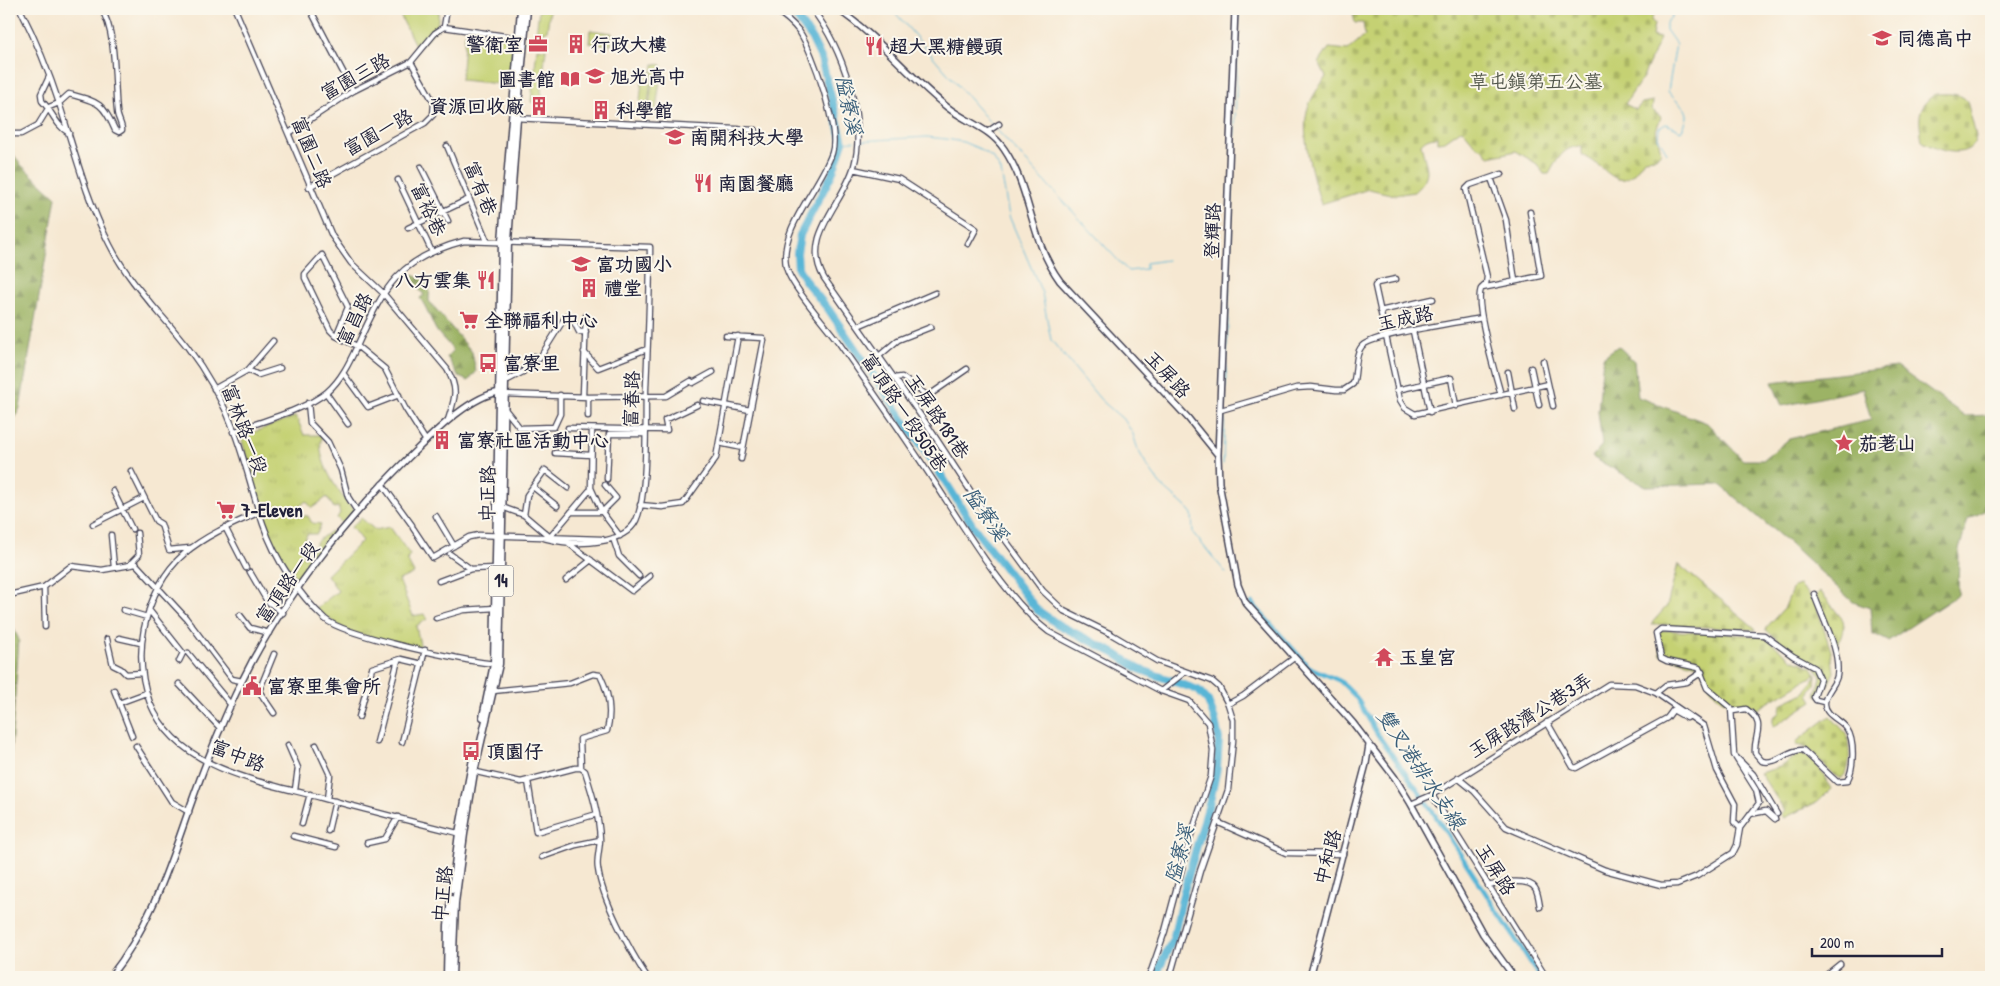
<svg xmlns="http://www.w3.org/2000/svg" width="2000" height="986" viewBox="0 0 2000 986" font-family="'Patrick Hand','LXGW WenKai TC',sans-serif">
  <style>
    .grass { fill: url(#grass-tufts); stroke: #747a57 }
    .forest { fill: url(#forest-firs); stroke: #5f6a50 }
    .cemetery { fill: url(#cemetery-stones); stroke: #747a57 }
    .park { fill: #c5d173; stroke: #747a57 }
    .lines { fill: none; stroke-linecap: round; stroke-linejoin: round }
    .stream { stroke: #58b5d6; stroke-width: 1 }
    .canal { stroke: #58b5d6; stroke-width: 4.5 }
    .river { stroke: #58b5d6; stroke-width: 8 }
    .minor-casing { stroke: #424052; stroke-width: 7 }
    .tertiary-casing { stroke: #424052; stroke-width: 8 }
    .primary-casing { stroke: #424052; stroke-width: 9 }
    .minor { stroke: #fff; stroke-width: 4.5 }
    .tertiary { stroke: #fff; stroke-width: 5 }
    .primary { stroke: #fff; stroke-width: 6 }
    .labels { text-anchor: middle; stroke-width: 4; stroke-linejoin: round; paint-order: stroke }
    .shield { fill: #fbf7ec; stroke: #636270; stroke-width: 1 }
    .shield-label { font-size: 18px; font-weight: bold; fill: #22223b }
    .poi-label { font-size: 19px; font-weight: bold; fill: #22223b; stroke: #fbf7ec; text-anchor: start }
    .street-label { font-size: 19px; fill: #22223b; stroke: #fbf7ec }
    .park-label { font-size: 19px; fill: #53574c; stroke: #fbf7ec }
    .water-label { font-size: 20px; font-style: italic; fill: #385d79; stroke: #fbf7ec }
  </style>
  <defs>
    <pattern id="grass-tufts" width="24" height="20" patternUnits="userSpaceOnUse" patternTransform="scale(1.25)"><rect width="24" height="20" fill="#c5d173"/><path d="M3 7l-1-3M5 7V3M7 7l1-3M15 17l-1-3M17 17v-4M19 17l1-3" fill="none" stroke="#a9b364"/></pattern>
    <pattern id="forest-firs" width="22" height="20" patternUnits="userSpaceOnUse" patternTransform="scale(1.25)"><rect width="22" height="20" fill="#9cb365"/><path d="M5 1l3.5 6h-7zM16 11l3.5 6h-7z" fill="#7f9154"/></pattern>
    <pattern id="cemetery-stones" width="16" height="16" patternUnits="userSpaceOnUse" patternTransform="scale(1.25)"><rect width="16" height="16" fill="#c5d173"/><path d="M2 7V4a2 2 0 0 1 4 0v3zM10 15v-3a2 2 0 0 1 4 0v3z" fill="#a9b364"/></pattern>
  </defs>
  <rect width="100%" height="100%" fill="#fbf7ec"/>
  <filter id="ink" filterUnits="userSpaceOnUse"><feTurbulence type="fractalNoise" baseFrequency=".02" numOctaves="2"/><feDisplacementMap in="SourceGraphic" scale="10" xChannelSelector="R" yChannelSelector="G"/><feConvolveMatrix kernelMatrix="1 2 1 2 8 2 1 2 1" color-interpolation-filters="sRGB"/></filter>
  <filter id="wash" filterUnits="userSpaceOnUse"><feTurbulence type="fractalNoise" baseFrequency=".0096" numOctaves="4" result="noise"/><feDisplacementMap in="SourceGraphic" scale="20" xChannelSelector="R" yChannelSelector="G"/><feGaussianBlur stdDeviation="1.12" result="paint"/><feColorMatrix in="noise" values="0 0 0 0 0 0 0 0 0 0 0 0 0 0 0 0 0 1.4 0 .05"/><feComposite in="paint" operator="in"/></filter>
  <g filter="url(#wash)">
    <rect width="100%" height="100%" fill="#f6e8d2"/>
    <path class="grass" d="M539,9H550L547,31L536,35Z
      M590,30L612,33L611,45L589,43Z
      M537,48L546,49L541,91L544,103L531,102Z
      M296,416L304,435H323C312,455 341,499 356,511L343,524L337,518L340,513L338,507L334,508L327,497L312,508L306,501L294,511L298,516H308L312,523L321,524L317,534H307L302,548L312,550L317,541L331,531L335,535L297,579L272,544L241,437Z
      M361,518L375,530L390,527L410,555L407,560L414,573L399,580L413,616L424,614L427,619L416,626L421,649L347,631L315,609L338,591L327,575L362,541L351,527Z"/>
    <path class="forest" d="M9,148L21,165L56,197L20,408L9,429Z
      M413,274L419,279L425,275L430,281L429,301L472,352L476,372L468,381L459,377L447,357L453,351C448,342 439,336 435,328C430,318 427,308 420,298L424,295L410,278Z
      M1618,346L1634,361L1638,397L1707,423L1743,460H1763L1789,439L1871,420L1863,389L1782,406L1772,382L1897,367L1965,416L1991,415V508L1968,519L1959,550L1958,595L1888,641L1872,633L1870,608L1853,602L1795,548L1719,484L1645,486L1592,457L1602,445L1598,411L1603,357Z
      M9,618L19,640L9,777Z"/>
    <path class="cemetery" d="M1352,9H1651L1653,16L1651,20L1654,24L1652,36L1660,38L1643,77L1625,104L1636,110L1642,103L1653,101L1652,110L1661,117L1656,130L1661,152L1656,158L1644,159C1619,201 1610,167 1582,155V146C1563,146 1557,160 1549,174H1544L1537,164L1516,151L1489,157L1483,149L1476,146L1462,129L1445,141L1437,142V137C1430,137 1425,139 1421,144C1425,167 1435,173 1414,192L1395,195L1369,189L1321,204C1313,178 1301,138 1307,111C1310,99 1319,87 1326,77L1319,63L1329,48L1348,50L1365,35L1363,23H1355Z
      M1936,94C1946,94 1960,92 1967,101L1976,136C1973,162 1935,151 1922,141C1919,121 1916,105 1936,94Z
      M1678,564L1755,628L1756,630L1651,624L1667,606Z
      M1799,585L1815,602L1831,651L1834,672L1822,697L1816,695L1821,677L1815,666L1793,654L1765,629L1785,607L1793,587Z
      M1820,591L1843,620L1844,626L1836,652L1816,595Z
      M1660,630L1763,636L1792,659L1812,667L1816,674L1754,711C1747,704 1742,705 1733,703C1714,701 1706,682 1701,666L1661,655L1658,634Z
      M1816,675L1815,685L1809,694L1813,701L1773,727V717L1780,713L1781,704L1806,692Z
      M1830,716L1847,734C1849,746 1853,771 1841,778C1823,772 1817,748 1797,745L1796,742Z
      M1798,754C1815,756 1824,776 1831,789L1819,801L1784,818L1781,814L1785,811L1760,773L1780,767Z"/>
    <path class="park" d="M397,9H439L437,29L417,49Z
      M465,33L515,38L510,85L461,80Z
      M654,64L662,65L655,118L648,117Z
      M643,70L652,71L647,112L639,111Z"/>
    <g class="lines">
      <path class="stream" d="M892,9L993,126
        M996,129L1128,271L1146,269V263L1167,260
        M858,141L927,137L946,139L963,142L980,149L993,158L1001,171L1009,216L1042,293L1051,340L1101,400L1125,421L1133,434L1138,450L1148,467L1160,484L1188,509L1192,514L1193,533L1226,573
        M843,142L854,141
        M1667,153L1658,137L1659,128L1666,124L1681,131C1697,107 1677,106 1668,91L1676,44L1666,30V23L1678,9
        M1225,406L1239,9
        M1223,464L1225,410"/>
      <path class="canal" d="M1252,603L1309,667L1340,681L1356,697L1378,735L1429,806L1540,977"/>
      <path class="river" d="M790,9L811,37L821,58L843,142L832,174L800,235L797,253L798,268L806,282L829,310L945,481L975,529L1037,610L1059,625L1116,654L1139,669L1198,690L1208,701L1215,720L1219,739L1217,768L1211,797L1183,894L1173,939L1155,977"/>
    </g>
  </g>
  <g filter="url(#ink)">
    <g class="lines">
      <g class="minor-casing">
        <path id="minor" d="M20,9C36,40 49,72 60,106C75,153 87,201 110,245C126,277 149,301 172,328C193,352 211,380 225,409C242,445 250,486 263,524C275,559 298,594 325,619C342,635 470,663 497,664
          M235,9L332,236L351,263L383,293L447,369C459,390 455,398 448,420
          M310,9L353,91
          M774,9C783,15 792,22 799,31C813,51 840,130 832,153C820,188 779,228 786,266C789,284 826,325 839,343C872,390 905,437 937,486C966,531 1007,600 1049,632L1161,691L1189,701L1208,723L1213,750L1211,776L1190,838L1165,931L1149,977
          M812,9C842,47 867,119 854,166C843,205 800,236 824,278L928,426L979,504L1043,591L1064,611L1111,634L1157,661L1212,681L1219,687L1228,704L1233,720V741L1228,790L1200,871L1170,977
          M444,27L519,38
          M49,77L41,94L42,101C52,111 56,126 69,133
          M515,118L755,130
          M987,132L999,124
          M289,133L353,91L411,62L435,33L444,27L447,9
          M9,134H21L38,125L49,107L59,103L69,94C98,102 103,102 115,130L119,132L122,130C122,123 117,118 117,111C114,84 117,31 101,9
          M447,146L487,241
          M421,167L448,221
          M853,169L899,179L976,229L968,244
          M1491,178L1506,220L1515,281
          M398,180L432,252
          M309,187L425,123L433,115L434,103L411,62
          M408,228L469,199
          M1396,279L1377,283L1375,286L1400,400L1405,408L1415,414L1548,384
          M1482,288L1541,276L1530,212
          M1481,289L1486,284L1487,277L1466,189L1470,185L1502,174
          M1481,289C1474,304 1496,376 1501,395
          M1380,311L1433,299
          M858,326L935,293
          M1413,331L1430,412
          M336,336L348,307L322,255L305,274V278L330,330L336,336L357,346L385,369L405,408L426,441
          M726,336L763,338L764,340L741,459
          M584,352L598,368L647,349
          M879,356L898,340L931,327
          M1543,361L1553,406
          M1531,368L1539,405
          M248,370L258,375L280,368
          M1508,372L1515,409
          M343,373L368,407L399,395
          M894,378L902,377L928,396L967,369
          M506,381L523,372L531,357L535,356L539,359L566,316H571L579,332H586
          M214,389L248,370L273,341
          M1397,390L1451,378L1456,406
          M326,393L348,424
          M503,394L588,397L666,396L691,381L693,383L713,372
          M583,395L586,316
          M703,401L750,410
          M308,403L310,423L328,442L341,470L348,497L357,511
          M504,408L520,428L554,427L560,414V395
          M1221,410L1296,388L1311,387L1336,390H1344L1353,384C1357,373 1354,355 1362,346C1373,334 1461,322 1482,318
          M588,416V397
          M568,428L667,430L665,420L697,405
          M592,429L591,488L602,512L620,536
          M233,432C259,422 307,409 327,392C342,379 350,361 358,344C384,287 399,258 464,241L650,247C650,294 648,341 646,388C645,417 649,502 634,524C618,547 565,546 541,537
          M719,443L743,448
          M555,453L591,455
          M131,471L156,521L161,524L169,550L190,548
          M607,479L609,434H645
          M382,484L412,525
          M533,487L557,506
          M113,491L132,529
          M640,505L662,507L683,504L716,458L738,336
          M502,507L524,515L550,537L589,491
          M260,512C198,539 159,557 144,629C139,654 141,679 150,703C178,770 260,781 322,798C369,810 415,823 462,834
          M571,512H599
          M602,512L616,498L605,485
          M524,515L527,495L545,470L568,488
          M436,516L454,546
          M93,524L144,498
          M225,527L246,568
          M413,528L433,558L469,537L479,535L602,539
          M111,535L114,567
          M613,538L619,556L639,576
          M568,543L632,591L650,576
          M450,554L471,569
          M131,563L139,555L137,533
          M250,572L267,601L283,613
          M566,580L591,560
          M439,581L471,569L496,568
          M44,587L45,627
          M9,595L44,587L71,566L102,570L136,564L186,618L232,679L242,681
          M123,610L147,617
          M149,610L183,653L179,661
          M240,615L250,628L269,633
          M436,618L464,610L495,608
          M119,638L141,643
          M107,639L113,665L121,669L126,674L142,673
          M188,653L231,705
          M179,684L221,729
          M114,690L132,736
          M493,691L570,683L593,674L600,675C609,693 612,711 607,731L580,739L581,768
          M1161,691L1185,672
          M1656,693L1704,726L1717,770L1735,804L1734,822L1740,828
          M119,703L146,693
          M1228,704L1243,696L1294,658
          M1733,711L1746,709C1768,724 1753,735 1755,753L1762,761C1778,765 1787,749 1803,750L1837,782L1847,781C1854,769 1855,741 1847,729C1842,720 1825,716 1825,704C1824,693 1835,686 1837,676C1841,650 1822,618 1814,594
          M274,713L259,691L274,654
          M359,717L372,668L401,659L422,664
          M1547,722L1573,767L1576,768L1667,718L1673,710L1687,718L1689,716
          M377,742L398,660
          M402,742L425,650
          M288,745L298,768L295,790
          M316,745L330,775L327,799
          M136,746L172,802L189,812
          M1736,757L1753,774L1777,814
          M472,771L521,782L575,768H581L585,771C592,793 599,815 600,839C600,849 596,860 598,869C602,899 630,951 647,977
          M1458,778L1474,791L1506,827L1605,870L1661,885L1677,884L1697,876L1733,853L1737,845L1740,828L1759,803L1756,790L1734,755L1731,708L1707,688L1699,668L1667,661L1661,658L1656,633L1661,629L1764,635L1793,656L1815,668L1820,679L1814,697L1816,700L1824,702
          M528,781L536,832L597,814
          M1432,795L1609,684L1635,685L1656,693L1666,685L1687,682L1702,672
          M1411,804L1432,795L1546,977
          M1750,814L1766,811L1775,819
          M1217,822L1286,853L1343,854
          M302,824L310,794
          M328,831L335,801
          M293,836L336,847
          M367,843L385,839L398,817
          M542,857L576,845L600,840
          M1488,886C1498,883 1528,877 1535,888C1538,892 1539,901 1540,907
          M1824,977L1840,964"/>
      </g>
      <g class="tertiary-casing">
        <path id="tertiary" d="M837,9C878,36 908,76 947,107C966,122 990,128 1004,149C1032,190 1029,239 1060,281L1188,418L1218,455L1219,483L1238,585L1245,602L1353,723L1395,778L1411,804L1483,934L1514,977
          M1218,455L1235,9
          M110,977C161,913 177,835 207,761C218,734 229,706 242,681C281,601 345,520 409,457C431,436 469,396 500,392
          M1310,977L1366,764L1369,745"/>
      </g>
      <g class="primary-casing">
        <path id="primary" d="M483,717L494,664L502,241L521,9
          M452,889L459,833L475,748
          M447,977L448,925L451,899
          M452,977L455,903L464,834L474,772L499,664L508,241L517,118L527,9"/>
      </g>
      <use href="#minor" class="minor"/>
      <use href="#tertiary" class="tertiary"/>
      <use href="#primary" class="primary"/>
    </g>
  </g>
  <defs>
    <g id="school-bare" transform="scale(1.5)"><path d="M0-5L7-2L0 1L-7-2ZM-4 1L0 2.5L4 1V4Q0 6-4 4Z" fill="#d1495b" stroke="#fbf7ec" stroke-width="2.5" paint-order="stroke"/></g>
    <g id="office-bare" transform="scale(1.5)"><path d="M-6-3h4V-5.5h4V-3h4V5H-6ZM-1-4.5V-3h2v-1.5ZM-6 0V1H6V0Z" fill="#d1495b" stroke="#fbf7ec" stroke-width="2.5" paint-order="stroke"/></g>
    <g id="building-bare" transform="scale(1.5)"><path d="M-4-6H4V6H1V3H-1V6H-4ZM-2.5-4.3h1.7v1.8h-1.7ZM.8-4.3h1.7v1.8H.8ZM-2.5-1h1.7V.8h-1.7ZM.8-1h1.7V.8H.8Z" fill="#d1495b" stroke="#fbf7ec" stroke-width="2.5" paint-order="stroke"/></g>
    <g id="restaurant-bare" transform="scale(1.5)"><path d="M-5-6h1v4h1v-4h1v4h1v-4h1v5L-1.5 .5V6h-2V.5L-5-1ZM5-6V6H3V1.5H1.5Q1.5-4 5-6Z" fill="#d1495b" stroke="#fbf7ec" stroke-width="2.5" paint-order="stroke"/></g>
    <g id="library-bare" transform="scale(1.5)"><path d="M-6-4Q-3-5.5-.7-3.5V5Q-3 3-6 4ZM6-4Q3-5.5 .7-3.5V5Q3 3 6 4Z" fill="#d1495b" stroke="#fbf7ec" stroke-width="2.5" paint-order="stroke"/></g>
    <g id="university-bare" transform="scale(1.5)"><path d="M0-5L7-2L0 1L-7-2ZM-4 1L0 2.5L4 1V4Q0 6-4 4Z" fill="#d1495b" stroke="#fbf7ec" stroke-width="2.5" paint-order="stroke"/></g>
    <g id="supermarket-bare" transform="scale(1.5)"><path d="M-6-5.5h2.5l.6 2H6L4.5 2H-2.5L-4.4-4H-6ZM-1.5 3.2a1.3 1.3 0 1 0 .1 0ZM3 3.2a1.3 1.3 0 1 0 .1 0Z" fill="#d1495b" stroke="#fbf7ec" stroke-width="2.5" paint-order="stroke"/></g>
    <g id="bus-bare" transform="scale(1.5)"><path d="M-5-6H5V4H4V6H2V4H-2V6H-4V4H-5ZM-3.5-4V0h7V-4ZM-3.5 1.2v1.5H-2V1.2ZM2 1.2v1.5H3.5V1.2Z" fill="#d1495b" stroke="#fbf7ec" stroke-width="2.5" paint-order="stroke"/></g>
    <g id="sight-bare" transform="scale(1.5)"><path d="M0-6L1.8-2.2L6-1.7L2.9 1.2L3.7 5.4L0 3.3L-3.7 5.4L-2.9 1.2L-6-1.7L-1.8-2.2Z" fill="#d1495b" stroke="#fbf7ec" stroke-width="2.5" paint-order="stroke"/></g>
    <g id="temple-bare" transform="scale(1.5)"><path d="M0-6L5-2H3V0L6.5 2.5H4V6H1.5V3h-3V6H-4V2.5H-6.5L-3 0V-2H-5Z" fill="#d1495b" stroke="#fbf7ec" stroke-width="2.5" paint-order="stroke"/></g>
    <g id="civic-bare" transform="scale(1.5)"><path d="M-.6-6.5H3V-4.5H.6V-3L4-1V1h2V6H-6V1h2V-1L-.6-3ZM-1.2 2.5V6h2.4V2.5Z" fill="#d1495b" stroke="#fbf7ec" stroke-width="2.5" paint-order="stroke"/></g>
  </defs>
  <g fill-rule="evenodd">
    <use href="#school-bare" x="1882" y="38"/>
    <use href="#office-bare" x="538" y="44"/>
    <use href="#building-bare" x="576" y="44"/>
    <use href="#restaurant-bare" x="874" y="46"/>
    <use href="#school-bare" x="595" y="76"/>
    <use href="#library-bare" x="570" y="79"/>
    <use href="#building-bare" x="539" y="106"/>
    <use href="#building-bare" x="601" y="110"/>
    <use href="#university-bare" x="675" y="137"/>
    <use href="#restaurant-bare" x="703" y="183"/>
    <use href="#school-bare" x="581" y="264"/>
    <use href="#restaurant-bare" x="486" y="280"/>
    <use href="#building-bare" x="589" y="288"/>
    <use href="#supermarket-bare" x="469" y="320"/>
    <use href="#bus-bare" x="488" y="363"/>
    <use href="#building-bare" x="442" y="440"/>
    <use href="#sight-bare" x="1844" y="443"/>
    <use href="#supermarket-bare" x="226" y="510"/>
    <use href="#temple-bare" x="1384" y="657"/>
    <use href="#civic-bare" x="252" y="686"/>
    <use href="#bus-bare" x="471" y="751"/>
  </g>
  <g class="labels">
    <rect class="shield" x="488.5" y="565.5" width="25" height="31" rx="4"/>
    <g class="shield-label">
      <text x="501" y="587">14</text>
    </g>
    <g class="poi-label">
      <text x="1897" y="45">同德高中</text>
      <text x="523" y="51" text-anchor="end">警衛室</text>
      <text x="591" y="51">行政大樓</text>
      <text x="889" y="53">超大黑糖饅頭</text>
      <text x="610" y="83">旭光高中</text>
      <text x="555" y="86" text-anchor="end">圖書館</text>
      <text x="524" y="113" text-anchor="end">資源回收廠</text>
      <text x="616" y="117">科學館</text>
      <text x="690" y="144">南開科技大學</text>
      <text x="718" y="190">南園餐廳</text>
      <text x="596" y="271">富功國小</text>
      <text x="471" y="287" text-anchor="end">八方雲集</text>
      <text x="604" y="295">禮堂</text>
      <text x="484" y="327">全聯福利中心</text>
      <text x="503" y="370">富寮里</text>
      <text x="457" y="447">富寮社區活動中心</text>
      <text x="1859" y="450">茄荖山</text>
      <text x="241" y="517">7-Eleven</text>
      <text x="1399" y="664">玉皇宮</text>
      <text x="267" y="693">富寮里集會所</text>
      <text x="486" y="758">頂園仔</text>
    </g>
    <g class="street-label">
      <text transform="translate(355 76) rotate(-29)" y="7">富園三路</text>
      <text transform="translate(378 132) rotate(-29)" y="7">富園一路</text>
      <text transform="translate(312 152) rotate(68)" y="7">富園二路</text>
      <text transform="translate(481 188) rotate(67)" y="7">富有巷</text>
      <text transform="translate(429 209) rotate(65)" y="7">富裕巷</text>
      <text transform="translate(1212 231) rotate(-88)" y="7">登輝路</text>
      <text transform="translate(1405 318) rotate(-12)" y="7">玉成路</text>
      <text transform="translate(354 319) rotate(-64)" y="7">富昌路</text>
      <text transform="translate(1168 374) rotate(47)" y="7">玉屏路</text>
      <text transform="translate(631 399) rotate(-88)" y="7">富春路</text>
      <text transform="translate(905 412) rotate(56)" y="7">富頂路一段505巷</text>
      <text transform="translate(938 416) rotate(56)" y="7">玉屏路181巷</text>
      <text transform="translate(245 429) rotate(69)" y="7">富林路一段</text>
      <text transform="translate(487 494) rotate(-89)" y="7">中正路</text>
      <text transform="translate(287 582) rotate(-55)" y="7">富頂路一段</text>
      <text transform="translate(1530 715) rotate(-32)" y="7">玉屏路濟公巷3弄</text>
      <text transform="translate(238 755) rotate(21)" y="7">富中路</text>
      <text transform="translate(1327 857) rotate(-75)" y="7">中和路</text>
      <text transform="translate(1496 869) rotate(58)" y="7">玉屏路</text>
      <text transform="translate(442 894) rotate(-84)" y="7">中正路</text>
    </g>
    <g class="park-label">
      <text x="1536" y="88">草屯鎮第五公墓</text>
    </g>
    <g class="water-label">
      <text transform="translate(849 105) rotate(78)" y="7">隘寮溪</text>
      <text transform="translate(986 514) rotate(55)" y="7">隘寮溪</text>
      <text transform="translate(1421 769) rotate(56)" y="7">雙叉港排水支線</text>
      <text transform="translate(1179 854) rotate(-75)" y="7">隘寮溪</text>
    </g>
  </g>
  <rect width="2000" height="986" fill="none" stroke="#fbf7ec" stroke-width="30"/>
  <path d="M1812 948v8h130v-8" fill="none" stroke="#22223b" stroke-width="2.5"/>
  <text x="1820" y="948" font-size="15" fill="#22223b" stroke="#fbf7ec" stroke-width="4" paint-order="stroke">200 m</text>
</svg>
